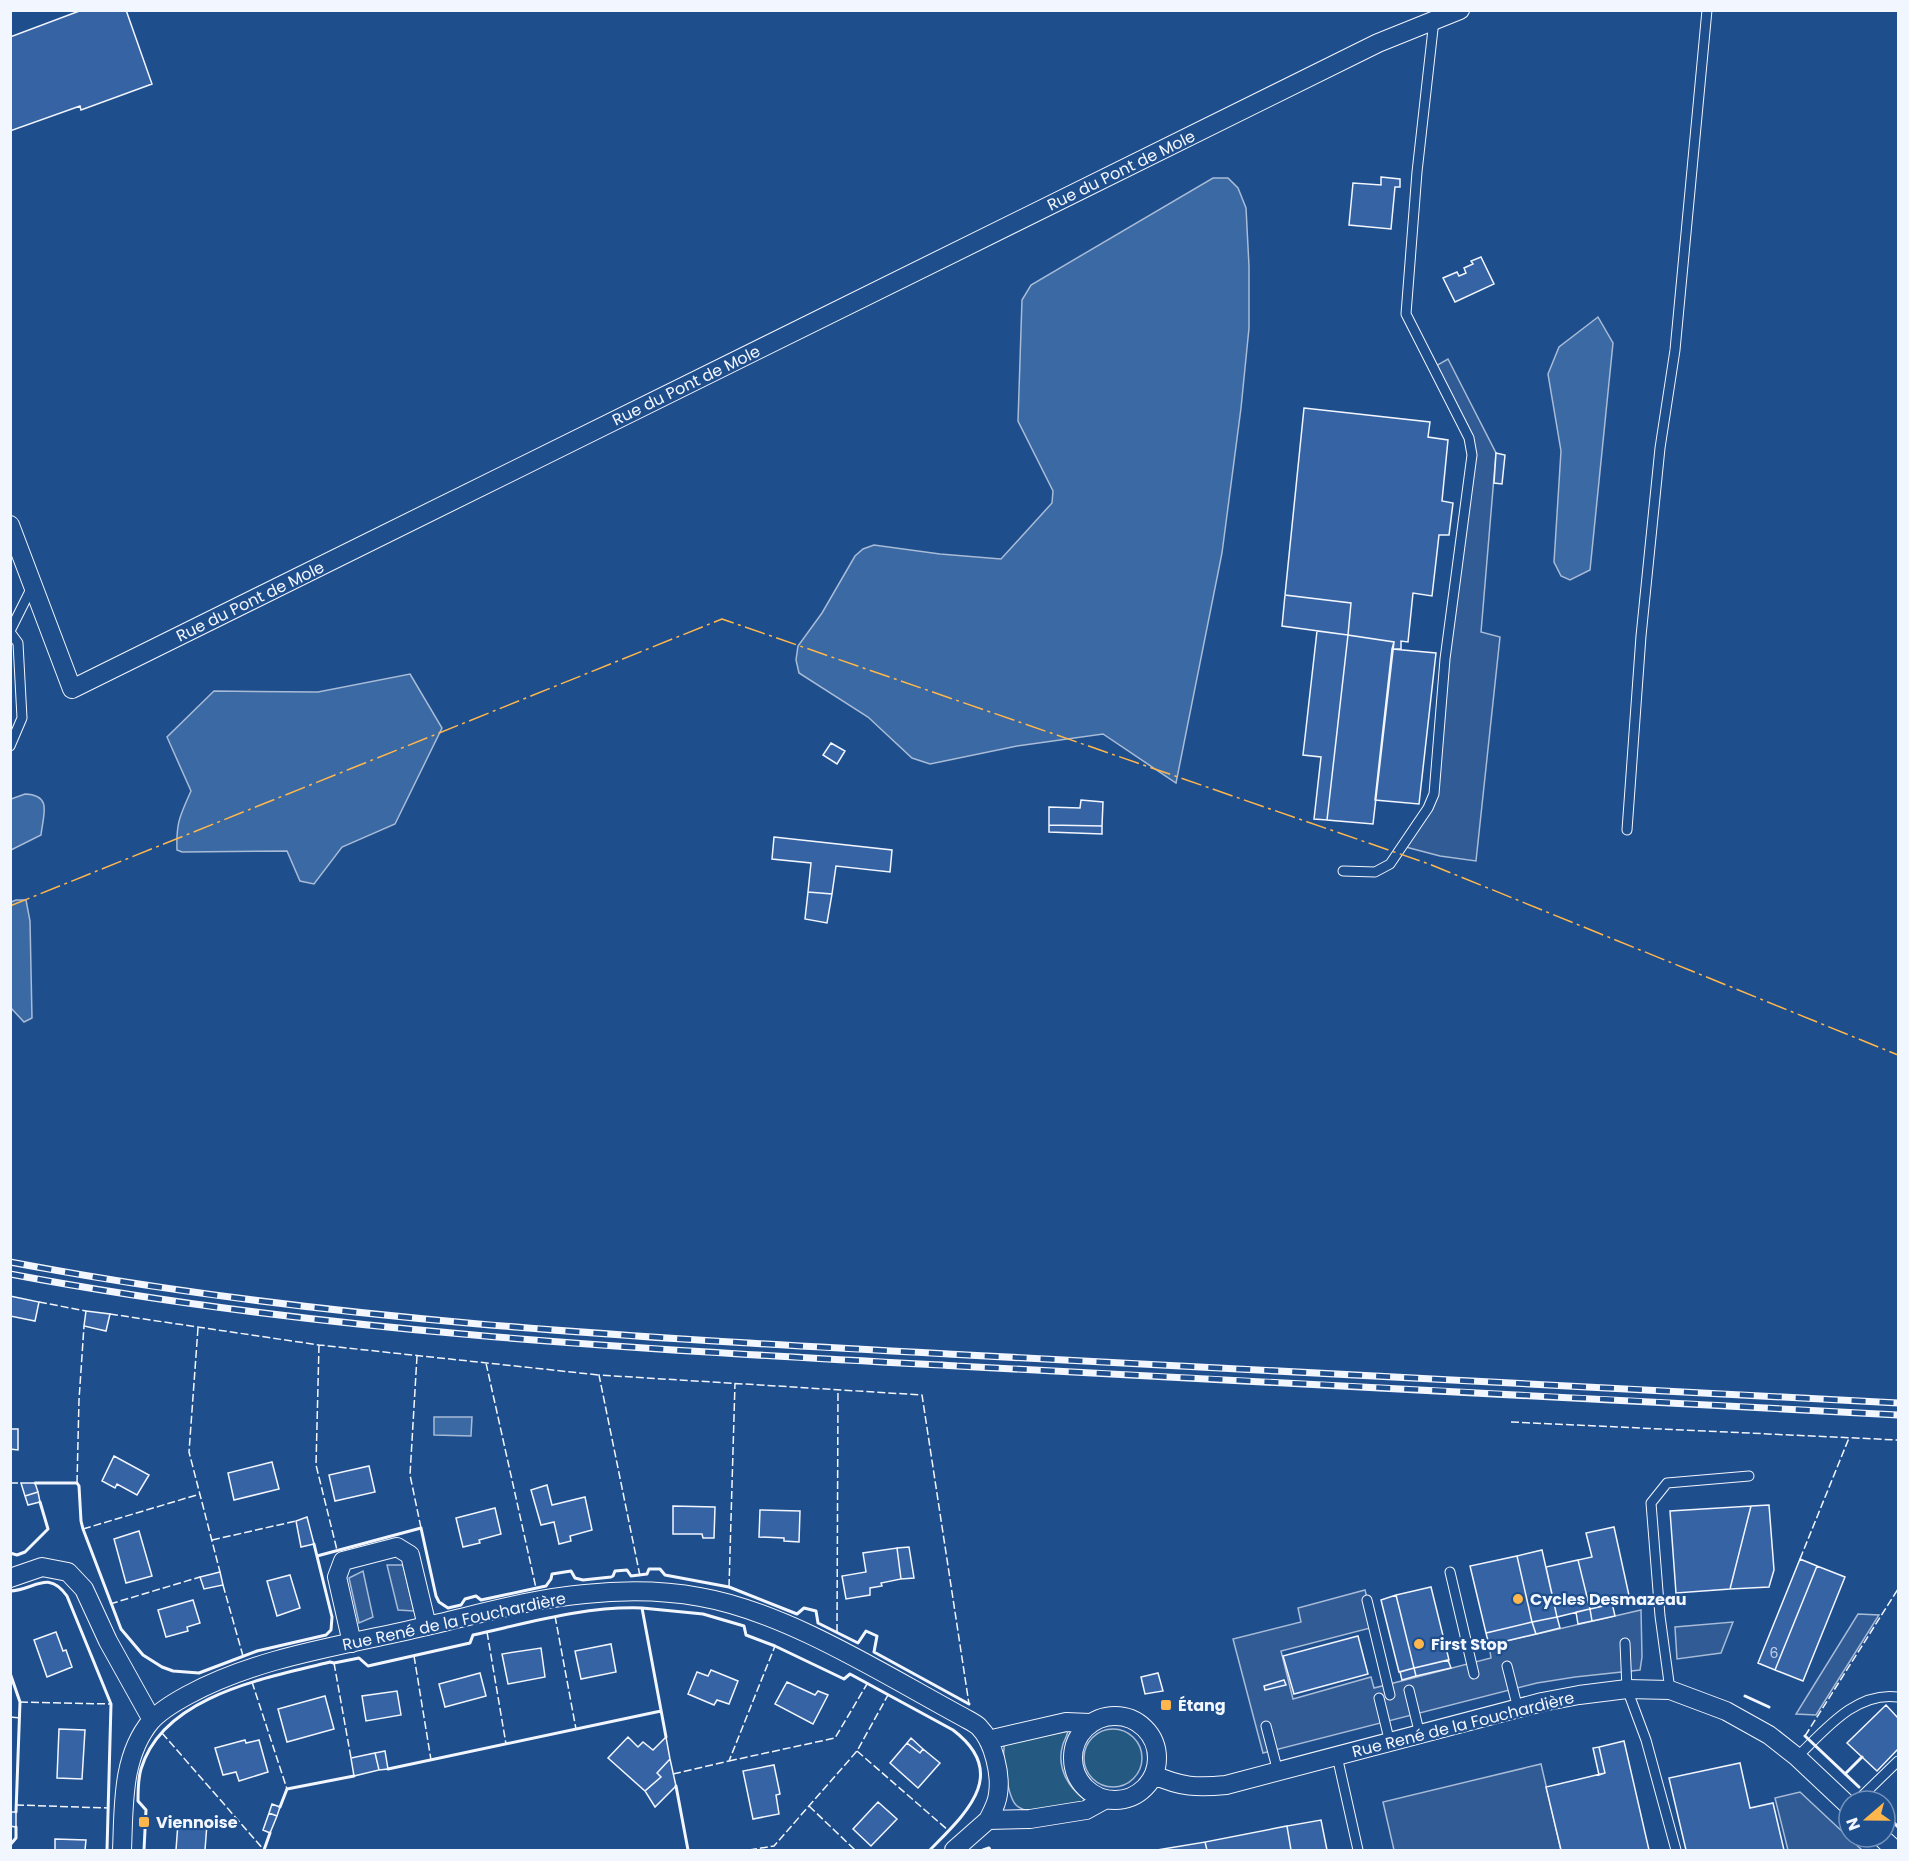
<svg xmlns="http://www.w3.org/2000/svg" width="1909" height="1861" viewBox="0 0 1909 1861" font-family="Poppins,sans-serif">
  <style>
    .green { fill: #245a82; stroke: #a8bbd7; stroke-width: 1.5 }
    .parking { fill: #305b95; stroke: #a8bbd7; stroke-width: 1.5 }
    .water { fill: #3b69a3; stroke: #a8bbd7; stroke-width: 1.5 }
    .building { fill: #3563a3; stroke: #f2f6ff; stroke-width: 1.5 }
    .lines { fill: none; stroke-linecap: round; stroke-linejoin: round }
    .lane-casing { stroke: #f2f6ff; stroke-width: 11 }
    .street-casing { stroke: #f2f6ff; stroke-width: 20 }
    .lane { stroke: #1f4e8c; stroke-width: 9 }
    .street { stroke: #1f4e8c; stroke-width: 18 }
    .rail-casing { stroke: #f2f6ff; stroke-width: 7 }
    .rail { stroke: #1f4e8c; stroke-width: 4.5; stroke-dasharray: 14; stroke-linecap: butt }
    .fence { stroke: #f2f6ff; stroke-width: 1.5; stroke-dasharray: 8 3; stroke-linecap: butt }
    .wall { stroke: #f2f6ff; stroke-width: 3 }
    .power { stroke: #ffb74d; stroke-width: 1.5; stroke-dasharray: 21 4.5 3 4.5; stroke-linecap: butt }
    .poi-dot { fill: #ffb74d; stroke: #1f4e8c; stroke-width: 2 }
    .labels { text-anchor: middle; stroke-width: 4.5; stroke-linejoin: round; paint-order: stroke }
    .number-label { font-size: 14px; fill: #c3d1e8 }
    .street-label { font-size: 16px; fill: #f2f6ff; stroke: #1f4e8c }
    .poi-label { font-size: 16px; font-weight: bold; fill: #f2f6ff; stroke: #1f4e8c; text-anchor: start }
  </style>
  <rect width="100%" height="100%" fill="#1f4e8c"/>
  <path class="green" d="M1084 1758a29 29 0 1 1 58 0a29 29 0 1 1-58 0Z
    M1068,1731C1067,1736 1065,1739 1063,1744C1056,1766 1067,1786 1084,1799V1802L1030,1812C1025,1810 1020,1809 1016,1805C1008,1797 1001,1754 1005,1743Z"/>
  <path class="parking" d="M1448,359L1496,453L1481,632L1500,637L1476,861L1440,856L1402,846L1428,808L1472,455L1434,367Z
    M387,1565H403L414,1611L398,1610Z
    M363,1571L373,1617L359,1623L349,1578Z
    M1365,1590L1374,1627L1281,1651L1293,1699L1371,1677L1374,1688L1491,1658L1489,1645L1641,1610L1642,1657L1640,1670L1575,1677L1537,1683L1263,1753L1233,1639L1301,1622L1298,1608Z
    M1858,1614L1879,1615L1816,1715L1796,1714Z
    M1733,1622L1721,1653L1677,1659L1675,1627Z
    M1541,1764L1561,1850H1394L1383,1802Z
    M1800,1792L1862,1850H1788L1775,1798Z"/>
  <path class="water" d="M1213,178H1228L1238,188L1246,208L1249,266V328L1241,408L1222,553L1176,783L1103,734L1017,746L930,764L912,758L868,717L799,673L796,660L798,646L822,613L855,556L863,549L874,545L940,554L1001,559L1052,503L1053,491L1018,421L1022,300L1031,285Z
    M1598,317L1613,343L1590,570L1570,580L1561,576L1554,562L1561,451L1548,374L1559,347Z
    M410,674L442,728L395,824L342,847L314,884L300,881L287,851L182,852L177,850C176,822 180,816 191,791L167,737L214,691L318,692Z
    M25,794C53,795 43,815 41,835L11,850V799Z
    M16,900H26L30,921L32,1018L24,1022L11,1008V902Z
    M434,1417H472L471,1436L434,1435Z"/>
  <path class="building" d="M82,10H126L152,84L81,110L80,106L10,131V37Z
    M1381,177L1400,179V187H1395L1391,229L1349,225L1353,183L1381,185Z
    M1481,257L1494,284L1455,302L1443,278L1457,272L1459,276L1466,273L1464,268L1473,264L1471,261Z
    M1304,408L1430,422L1428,437L1448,440L1442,501L1453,503L1449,535H1439L1432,596L1413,593L1408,642L1401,641V649H1392L1394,642L1348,635L1351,603L1285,595Z
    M1496,453L1505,455L1502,484L1494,483Z
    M1285,595L1351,603L1348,635L1282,626Z
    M1317,631L1348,635L1327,820L1314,819L1321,757L1303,755Z
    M1348,635L1394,642L1373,824L1327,820Z
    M1392,649L1436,653L1419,804L1375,800Z
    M831,743L845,751L837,764L823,755Z
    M1081,800L1103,802L1102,826L1049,825V807L1080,808Z
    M1049,825L1102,826V834L1049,832Z
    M774,837L892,850L890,872L836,866L832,894L808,892L811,863L772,859Z
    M808,892L832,894L827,923L805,919Z
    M10,1296L39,1302L35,1321L10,1316Z
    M86,1311L110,1314L106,1331L84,1326Z
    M10,1429H18V1450L10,1449Z
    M114,1456L149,1475L137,1495L117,1484L115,1488L102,1481Z
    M272,1462L279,1489L234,1500L228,1473Z
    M369,1466L375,1492L335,1501L329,1475Z
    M21,1483H35L38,1492L25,1496Z
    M547,1485L552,1505L585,1497L592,1530L570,1536L571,1541L559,1544L554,1522L541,1525L531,1490Z
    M38,1492L40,1502L28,1505L25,1496Z
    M1769,1505L1774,1570L1769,1587L1730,1589L1751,1506Z
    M673,1506L715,1507L714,1538H703L702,1534H673Z
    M1751,1506L1730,1589L1676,1593L1670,1511Z
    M495,1508L501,1534L479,1540L480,1543L463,1547L456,1518Z
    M760,1510L800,1511L799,1542L784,1541V1538L759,1537Z
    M307,1517L314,1544L301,1547L296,1521Z
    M1614,1527L1630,1600L1590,1609L1578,1560L1592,1557L1586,1533Z
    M139,1531L152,1576L126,1583L114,1539Z
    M909,1547L914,1578L901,1579L897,1548Z
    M897,1548L901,1579L881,1583L882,1586L870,1588V1595L846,1599L842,1576L866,1572L863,1553Z
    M1542,1550L1557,1617L1532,1622L1517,1556Z
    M1517,1556L1532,1622L1486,1633L1470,1566Z
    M1800,1559L1817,1566L1775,1670L1758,1663Z
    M1578,1560L1590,1609L1557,1617L1546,1567Z
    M1817,1566L1845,1577L1803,1681L1775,1670Z
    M220,1572L223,1585L204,1589L200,1577Z
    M290,1575L300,1608L277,1616L267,1581Z
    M1431,1587L1449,1660L1414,1668L1396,1595Z
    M1396,1595L1414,1668L1399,1672L1381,1600Z
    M193,1600L200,1623L187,1627L188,1631L166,1637L158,1610Z
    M1612,1603L1615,1616L1592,1621L1590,1609Z
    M1590,1609L1592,1621L1578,1624L1576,1612Z
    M1557,1617L1560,1628L1536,1634L1532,1622Z
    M1532,1622L1536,1634L1489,1645L1486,1633Z
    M56,1632L63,1651L66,1650L72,1667L47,1677L34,1640Z
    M1358,1636L1368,1674L1294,1694L1283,1656Z
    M611,1644L616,1672L581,1679L575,1651Z
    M541,1648L545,1677L508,1684L502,1654Z
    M1448,1660L1451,1668L1416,1676L1414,1668Z
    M1414,1668L1416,1676L1402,1680L1400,1672Z
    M711,1670L738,1681L729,1704L717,1700L714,1705L688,1694L697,1672L708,1676Z
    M480,1673L486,1696L445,1707L439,1684Z
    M1158,1673L1163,1691L1145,1694L1141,1677Z
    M1284,1680L1286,1685L1265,1690L1264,1686Z
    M787,1682L815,1695L818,1691L828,1695L813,1724L775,1704Z
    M397,1691L401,1715L366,1721L362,1696Z
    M325,1696L334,1729L287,1742L278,1709Z
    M1886,1705L1898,1718V1749L1877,1771L1847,1743Z
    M59,1729L85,1730L82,1779L57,1778Z
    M628,1737L638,1747L643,1742L653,1750L666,1737L670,1759L657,1773L661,1777L645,1791L608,1758Z
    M911,1738L923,1749L920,1753L907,1743Z
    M245,1740L246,1743L259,1740L268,1772L239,1781L236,1772L223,1775L215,1748Z
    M1624,1741L1649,1850H1561L1546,1787L1605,1773L1599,1747Z
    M907,1743L920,1753L923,1749L940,1763L918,1788L890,1763Z
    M1599,1747L1605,1773L1599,1775L1593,1748Z
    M385,1751L388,1769L379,1770L375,1753Z
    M375,1753L379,1770L354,1776L351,1758Z
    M670,1759L676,1786L655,1807L645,1791L661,1777L657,1773Z
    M1740,1763L1750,1808L1773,1803L1784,1850H1686L1669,1778Z
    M774,1765L780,1794L776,1795L779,1814L753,1819L743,1771Z
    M878,1802L897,1819L871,1846L853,1829Z
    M272,1804L280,1807L277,1816L269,1813Z
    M10,1812H16V1827L10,1826Z
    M269,1813L277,1816L270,1833L263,1830Z
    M1321,1820L1327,1850H1291L1287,1826Z
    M178,1823L207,1824L205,1850H176Z
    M1287,1826L1291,1850H1207L1205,1842Z
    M55,1839L86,1840L85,1850H55Z
    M1205,1842L1207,1850H1157Z"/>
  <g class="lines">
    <g class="lane-casing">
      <path id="lane" d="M10,631L32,587
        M10,632L18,643L22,718L10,746
        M1627,830L1641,636L1660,448L1675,350L1707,10
        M1343,871L1375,872L1390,864L1428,808L1434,794L1445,659L1472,455L1469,438L1406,314L1417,172L1434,20
        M1450,1572L1474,1674
        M1367,1600L1390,1695
        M1625,1643L1627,1689L1646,1740L1676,1850
        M1507,1666L1518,1709
        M1409,1690L1420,1735
        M1670,1690L1660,1616L1651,1503L1667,1483L1749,1476
        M1379,1698L1390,1743
        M1266,1726L1278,1772
        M1337,1756L1358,1850
        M1797,1757C1825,1730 1856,1691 1898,1697
        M1857,1801L1898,1761"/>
    </g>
    <g class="street-casing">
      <path id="street" d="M10,525L72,689L1378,43L1460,10
        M10,1578L42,1567L68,1572L84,1589L108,1641L152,1720
        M352,1643L337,1577L343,1561L397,1547L410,1555L427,1626
        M1073 1758a42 42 0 1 1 84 0a42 42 0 1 1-84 0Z
        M988,1740L1066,1722L1090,1723
        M1154,1775C1181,1787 1197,1788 1226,1785L1542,1702L1579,1695L1627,1689L1670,1690L1726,1711L1769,1735L1797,1757L1849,1806
        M1881,1837L1895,1850
        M122,1850C124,1807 121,1757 151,1721C161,1710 175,1702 188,1695C258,1657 341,1646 418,1628C473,1616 528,1599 585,1594C623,1590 662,1590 700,1597C787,1612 885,1675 963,1717C968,1720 975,1723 979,1727C994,1742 1001,1775 998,1794C997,1804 992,1812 988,1820L1030,1819L1086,1810L1106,1799
        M954,1850L988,1820"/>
    </g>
    <use href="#lane" class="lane"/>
    <use href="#street" class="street"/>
    <g class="rail-casing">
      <path id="rail" d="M10,1262C326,1322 647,1338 967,1355C1277,1371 1588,1387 1898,1403
        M10,1274C323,1333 640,1349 957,1366C1271,1382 1585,1398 1898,1415"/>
    </g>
    <use href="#rail" class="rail"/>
    <path class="fence" d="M39,1302L86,1311
      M110,1314L319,1345L599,1375
      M198,1328L189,1452L220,1572
      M319,1345L316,1465L337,1550
      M417,1356L410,1475L421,1528
      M486,1363L536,1588
      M1511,1422L1898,1440
      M10,1483H21
      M77,1483L79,1400L84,1326
      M83,1529L200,1494
      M212,1540L296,1521
      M1800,1559L1849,1438
      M640,1576L599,1375L922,1395L969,1704
      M223,1585L243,1656
      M729,1587L735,1383
      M110,1604L200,1577
      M555,1616L576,1729
      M487,1632L506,1744
      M837,1632L838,1390
      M414,1656L431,1760
      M334,1663L351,1758
      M252,1682L287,1789
      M20,1702L111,1704
      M10,1717L20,1718
      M162,1733L264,1850
      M1805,1736L1898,1589
      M857,1751L949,1831
      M729,1761L835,1738L867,1684
      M673,1774L729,1761L775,1646
      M16,1805L108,1808
      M809,1806L855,1850
      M749,1850L774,1846L857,1751L888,1695"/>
    <path class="wall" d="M35,1483H77L79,1486L81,1521L83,1529L121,1629L143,1655L162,1667L173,1671L199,1673L257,1651L326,1635L331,1630L332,1617L314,1544
      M10,1553L17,1555L25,1552L48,1529L40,1502
      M317,1556L421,1528L436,1596L439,1602L448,1608L461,1605L465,1599L476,1596L481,1600L546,1586L551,1579L552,1574L571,1571L575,1578L583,1580L611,1577L613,1576L615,1571L627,1570L631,1576L647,1574L649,1569H660L665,1575L729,1587L797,1614L804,1608L816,1611L818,1623L858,1643L866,1631L877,1636L874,1652L969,1704
      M10,1591C35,1590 48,1569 67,1596L111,1704L107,1850
      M10,1673L20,1702L16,1812
      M1745,1696L1769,1707
      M1805,1736L1859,1787
      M666,1737L642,1608L703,1614L744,1626L746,1635L775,1646L844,1679L850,1674L953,1730C1011,1774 965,1814 930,1850
      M388,1769L661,1711
      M1845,1774L1862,1757
      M676,1786L688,1850
      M280,1807L287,1789L354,1776
      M1885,1813L1898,1827
      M10,1845L16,1838V1827
      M144,1850L146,1810L138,1801C138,1791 138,1779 141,1769C163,1695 267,1678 330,1662L334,1663L359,1658L368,1666L470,1643L473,1635C528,1623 585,1606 642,1608
      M264,1850L270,1833
      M983,1850L989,1848L990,1850"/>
    <path class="power" d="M10,906L722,619L1429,864L1898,1055"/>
  </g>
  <g class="poi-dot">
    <circle cx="1518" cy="1599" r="6"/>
    <circle cx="1419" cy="1644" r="6"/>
    <rect x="1160" y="1699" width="12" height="12" rx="3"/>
    <rect x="138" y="1816" width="12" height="12" rx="3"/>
  </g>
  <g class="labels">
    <g class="number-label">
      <text x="1774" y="1658">6</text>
    </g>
    <g class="street-label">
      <text transform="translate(1121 170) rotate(-26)" y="6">Rue du Pont de Mole</text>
      <text transform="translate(686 385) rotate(-26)" y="6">Rue du Pont de Mole</text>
      <text transform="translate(250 601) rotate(-26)" y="6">Rue du Pont de Mole</text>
      <text transform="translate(454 1621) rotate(-12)" y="6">Rue René de la Fouchardière</text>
      <text transform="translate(1463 1724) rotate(-14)" y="6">Rue René de la Fouchardière</text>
    </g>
    <g class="poi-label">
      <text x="1530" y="1605">Cycles Desmazeau</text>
      <text x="1431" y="1650">First Stop</text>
      <text x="1178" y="1711">Étang</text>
      <text x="156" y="1828">Viennoise</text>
    </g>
  </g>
  <rect width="1909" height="1861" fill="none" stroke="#f2f6ff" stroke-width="24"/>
  <g transform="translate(1867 1819) rotate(250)"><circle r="28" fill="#1f4e8c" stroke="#7391ba" stroke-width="1.5"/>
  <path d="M0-4.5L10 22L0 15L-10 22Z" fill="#ffb74d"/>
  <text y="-9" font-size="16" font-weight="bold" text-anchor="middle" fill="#f2f6ff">N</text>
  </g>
</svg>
